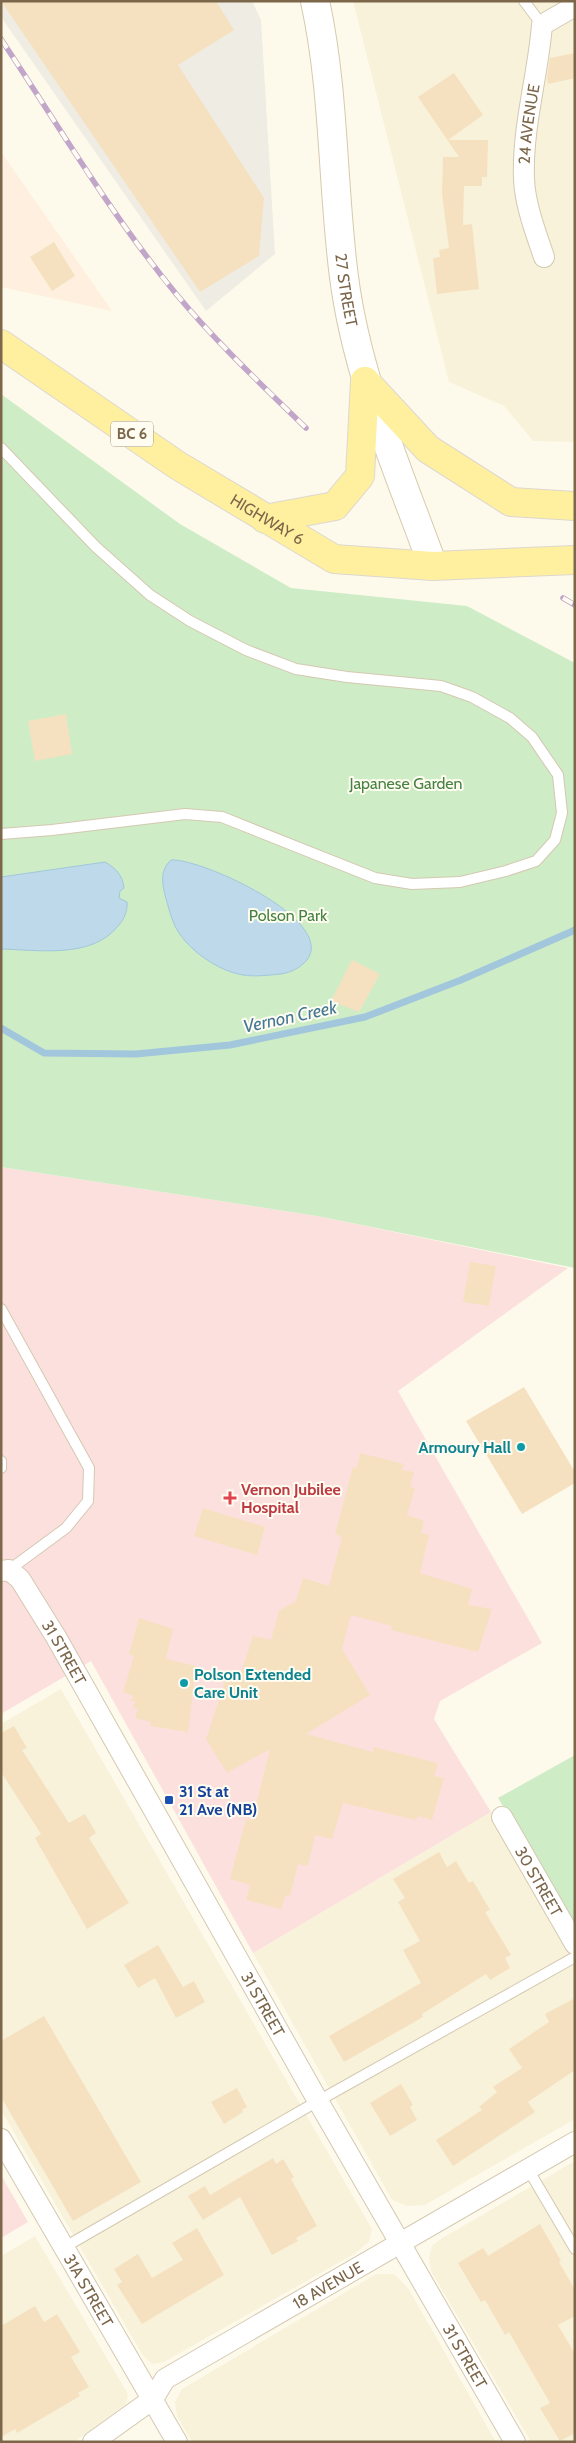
<svg xmlns="http://www.w3.org/2000/svg" width="576" height="2443" viewBox="0 0 576 2443" font-family="Cabin,sans-serif">
  <style>
    .residential { fill: #f8f2db }
    .commercial { fill: #feefde }
    .industrial { fill: #efece3 }
    .medical { fill: #fce0dd }
    .green { fill: #ceedc7 }
    .water { fill: #bdd9ea; stroke: #a2c7dc }
    .lines { fill: none; stroke-linecap: round; stroke-linejoin: round }
    .stream { stroke: #a2c7dc; stroke-width: 7 }
    .building { fill: #f5e1c0 }
    .lane-casing { stroke: #d4c8b1; stroke-width: 12 }
    .street-casing { stroke: #d4c8b1; stroke-width: 22 }
    .secondary-casing { stroke: #d7c9ae; stroke-width: 30 }
    .primary-casing { stroke: #ddd7d0; stroke-width: 30 }
    .lane { stroke: #fff; stroke-width: 10 }
    .street { stroke: #fff; stroke-width: 20 }
    .secondary { stroke: #fff; stroke-width: 28 }
    .primary { stroke: #fff0a0; stroke-width: 28 }
    .rail-casing { stroke: #c1a6ca; stroke-width: 5.5 }
    .rail { stroke: #fffdf2; stroke-width: 4; stroke-dasharray: 11; stroke-linecap: butt }
    .culture-dot { fill: #0f9aa8; stroke: #fffdf2; stroke-width: 2 }
    .health-dot { fill: #e0444e; stroke: #fffdf2; stroke-width: 2 }
    .transit-dot { fill: #1a4fb4; stroke: #fffdf2; stroke-width: 2 }
    .labels { text-anchor: middle; stroke-width: 4; stroke-linejoin: round; paint-order: stroke }
    .shield { fill: #fffdf2; stroke: #a3947d; stroke-width: 1 }
    .shield-label { font-size: 15px; font-weight: bold; fill: #7c674b }
    .street-label { font-size: 16px; fill: #7c674b; stroke: #fffdf2 }
    .park-label { font-size: 16px; fill: #468242; stroke: #fffdf2 }
    .culture-label { font-size: 16px; font-weight: bold; fill: #0d838f; stroke: #fffdf2; text-anchor: end }
    .health-label { font-size: 16px; font-weight: bold; fill: #be3a42; stroke: #fffdf2; text-anchor: start }
    .transit-label { font-size: 16px; font-weight: bold; fill: #164399; stroke: #fffdf2; text-anchor: start }
    .water-label { font-size: 18px; font-style: italic; fill: #457897; stroke: #fffdf2 }
  </style>
  <rect width="100%" height="100%" fill="#fefaeb"/>
  <path class="residential" d="M353,1H575V442L533,441L504,406L449,382Z
    M61,1689L372,2229L369,2242L354,2254L164,2362L152,2364L143,2356L1,2110V1724Z
    M491,1812L575,1960V2119L425,2205L407,2206L392,2200L253,1953Z
    M575,2161V2442H531L431,2271L429,2258L432,2246L439,2240Z
    M35,2236L128,2394L126,2404L74,2442H1V2256Z
    M376,2274H394L408,2288L496,2442H192L177,2416L175,2402L182,2389Z"/>
  <path class="commercial" d="M1,152L112,311L1,287Z"/>
  <path class="industrial" d="M1,1H252L261,20L275,254L206,311L1,17Z"/>
  <path class="medical" d="M1,1167L317,1216L568,1268L398,1391L542,1643L440,1701L434,1719L491,1812L253,1953L91,1661L1,1714Z
    M1,2175L28,2222L1,2238Z"/>
  <path class="green" d="M1,394L180,524L291,588L467,606L575,663V1268L317,1216L1,1167Z
    M575,1755V1927L498,1798Z"/>
  <path class="water" d="M171,860C201,858 337,920 307,960C300,968 292,972 281,974C270,975 255,977 243,975C218,971 188,950 176,928C171,918 168,906 165,895C162,883 160,870 171,860Z
    M105,862C116,868 123,876 124,888L120,891L119,898L127,902C128,910 124,920 118,926C92,959 38,950 1,949V877Z"/>
  <g class="lines">
    <path class="stream" d="M1,1028L44,1053L136,1054L230,1045L365,1017L461,980L575,930"/>
  </g>
  <path class="building" d="M1,1H216L234,30L178,65L264,198L259,256L200,292Z
    M575,53V78L548,84L547,77L550,58Z
    M454,73L483,115L448,140H488L487,177H482V186H464L463,225L472,224L479,289L437,294L433,258L440,257L439,250L449,248L442,194L443,157H459L418,97Z
    M54,242L75,276L52,291L30,257Z
    M66,714L72,754L35,761L28,721Z
    M352,960L380,974L359,1012L331,1001Z
    M470,1262L496,1266L489,1306L463,1302Z
    M524,1387L575,1472V1483L522,1514L466,1421Z
    M360,1453L404,1464L402,1470L414,1472L410,1487L415,1488L407,1515L424,1521L421,1533L429,1535L420,1573L472,1589L468,1605L492,1609L478,1652L391,1630L392,1626L351,1615L342,1649L370,1695L306,1734L373,1752L374,1747L438,1763L434,1776L444,1778L432,1820L418,1816L416,1820L343,1803L332,1839L315,1835L308,1866L298,1864L290,1896L286,1895L281,1909L246,1900L250,1885L230,1879L246,1819L252,1821L270,1749L227,1773L206,1739L227,1675L239,1679L253,1636L271,1640L279,1611L296,1601L303,1578L329,1586L342,1537L335,1534L353,1467L357,1468Z
    M203,1508L265,1527L257,1555L194,1536Z
    M139,1618L173,1629L166,1659L196,1666L188,1732L150,1726L151,1722L135,1718L138,1709L133,1707L136,1701H131L133,1696L123,1692L134,1656L129,1654Z
    M14,1726L27,1748L22,1750L69,1823L85,1814L96,1833L89,1838L129,1903L87,1929L35,1838L41,1834L1,1772V1733Z
    M439,1852L447,1867L456,1861L469,1883L473,1881L490,1910L485,1912L511,1955L505,1958L510,1968L490,1980L486,1974L422,2014L423,2017L344,2062L329,2036L421,1983L403,1950L420,1941L398,1902L405,1898L393,1879Z
    M158,1945L183,1987L194,1981L205,2002L176,2018L155,1978L138,1988L124,1965Z
    M575,1998V2070L528,2102L535,2112L453,2166L436,2140L482,2110L479,2107L497,2092L493,2087L522,2068L509,2049L549,2022L545,2014Z
    M44,2016L141,2182L73,2221L1,2097V2041Z
    M401,2084L413,2105L410,2107L417,2120L390,2136L370,2103Z
    M237,2088L247,2107L242,2110L243,2112L224,2124L211,2102Z
    M273,2158L276,2164L283,2159L294,2177L291,2179L317,2226L296,2238L298,2241L272,2255L240,2197L203,2220L188,2196L205,2186L210,2195Z
    M540,2224L561,2261L559,2262L575,2290V2316L558,2325L575,2354V2433L560,2441L540,2408L550,2403L509,2332L505,2335L485,2300L481,2302L458,2263L483,2248L488,2256Z
    M197,2228L224,2275L142,2324L117,2285L122,2282L114,2269L138,2254L152,2278L183,2260L172,2243Z
    M35,2306L44,2322L57,2314L80,2352L71,2357L89,2387L78,2393L80,2396L17,2433L15,2429L1,2437V2326Z"/>
  <g class="lines">
    <g class="lane-casing">
      <path id="lane" d="M524,1L542,25
        M1,448L96,547L150,595L190,621L246,650L296,669L347,677L441,686L472,697L510,718L532,737L558,775L562,813L555,840L536,861L506,871L460,882L412,884L375,878L222,817L185,814L52,830L1,834
        M1,1309L89,1468L88,1501L66,1528L9,1570
        M1,1461V1468
        M528,2169L575,2249
        M63,2248L318,2101L575,1957"/>
    </g>
    <g class="street-casing">
      <g id="street">
        <path id="s1" d="M544,257C536,233 525,205 524,179C522,127 538,76 542,25L575,6"/>
        <path id="s2" d="M1,1571L9,1570L20,1579L56,1637L318,2101L515,2442"/>
        <path id="s3" d="M502,1817L575,1944"/>
        <path id="s4" d="M1,2139L177,2442"/>
        <path id="s5" d="M93,2442L153,2399L165,2379L575,2142"/>
      </g>
    </g>
    <g class="secondary-casing">
      <g id="secondary">
        <path id="s6" d="M315,1C335,92 332,185 344,277C357,378 399,472 433,566"/>
      </g>
    </g>
    <g class="primary-casing">
      <g id="primary">
        <path id="s7" d="M1,344L177,465L334,559L433,566L575,560"/>
        <path d="M365,381L428,449L511,502L575,506"/>
        <path d="M265,519L335,506L360,476L365,381"/>
      </g>
    </g>
    <use href="#lane" class="lane"/>
    <use href="#street" class="street"/>
    <use href="#secondary" class="secondary"/>
    <use href="#primary" class="primary"/>
    <g class="rail-casing">
      <path id="rail" d="M1,39C58,125 111,215 177,295C217,343 262,385 306,428
        M563,598L575,605"/>
    </g>
    <use href="#rail" class="rail"/>
  </g>
  <g class="culture-dot">
    <circle cx="521" cy="1447" r="5"/>
    <circle cx="184" cy="1683" r="5"/>
  </g>
  <path class="health-dot" d="M227.5 1490.5h5v5h5v5h-5v5h-5v-5h-5v-5h5z"/>
  <rect class="transit-dot" x="164" y="1795" width="10" height="10" rx="2.5"/>
  <g class="labels">
    <rect class="shield" x="111" y="421.5" width="42" height="25" rx="4"/>
    <g class="shield-label">
      <text x="132" y="439">BC 6</text>
    </g>
    <g class="street-label">
      <text dy="6" stroke="none"><textPath href="#s1" startOffset="136">24 AVENUE</textPath></text>
      <text dy="6" stroke="none"><textPath href="#s6" startOffset="291">27 STREET</textPath></text>
      <text dy="6" stroke="none"><textPath href="#s7" startOffset="319">HIGHWAY 6</textPath></text>
      <text dy="6" stroke="none"><textPath href="#s2" startOffset="108">31 STREET</textPath></text>
      <text dy="6" stroke="none"><textPath href="#s3" startOffset="74">30 STREET</textPath></text>
      <text dy="6" stroke="none"><textPath href="#s2" startOffset="512">31 STREET</textPath></text>
      <text dy="6" stroke="none"><textPath href="#s5" startOffset="285">18 AVENUE</textPath></text>
      <text dy="6" stroke="none"><textPath href="#s4" startOffset="175">31A STREET</textPath></text>
      <text dy="6" stroke="none"><textPath href="#s2" startOffset="918">31 STREET</textPath></text>
    </g>
    <g class="park-label">
      <text x="406" y="789">Japanese Garden</text>
      <text x="288" y="921">Polson Park</text>
    </g>
    <g class="culture-label">
      <text x="511" y="1453">Armoury Hall</text>
      <text x="194" y="1680" text-anchor="start">Polson Extended<tspan x="194" dy="18">Care Unit</tspan></text>
    </g>
    <g class="health-label">
      <text x="241" y="1495">Vernon Jubilee<tspan x="241" dy="18">Hospital</tspan></text>
    </g>
    <g class="transit-label">
      <text x="179" y="1797">31 St at<tspan x="179" dy="18">21 Ave (NB)</tspan></text>
    </g>
    <g class="water-label">
      <text transform="translate(290 1017) rotate(-12)" y="6">Vernon Creek</text>
    </g>
  </g>
  <rect width="576" height="2443" fill="none" stroke="#7c674b" stroke-width="5"/>
</svg>
